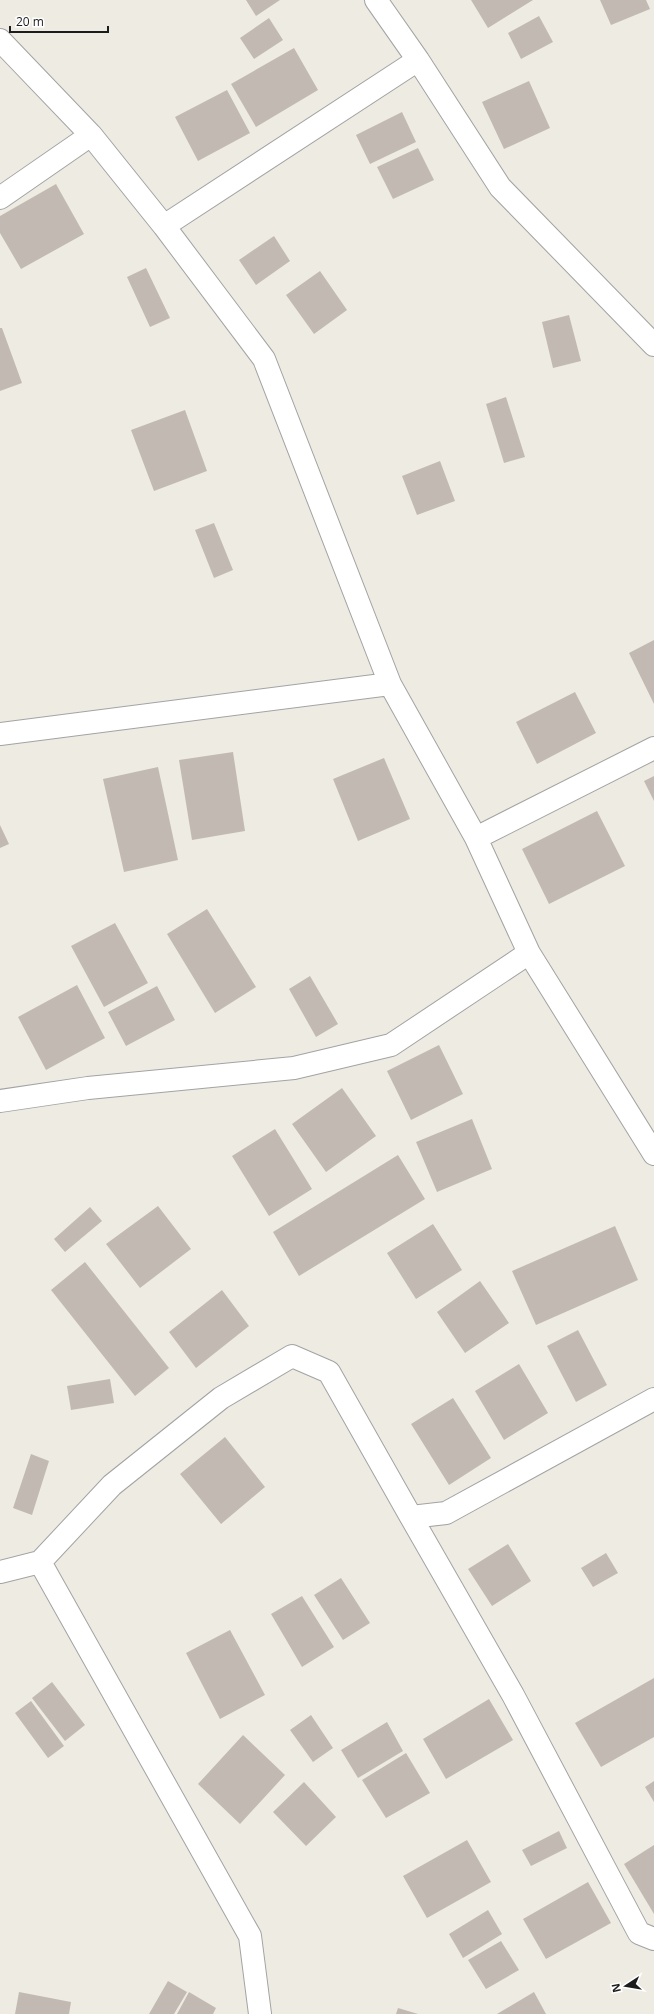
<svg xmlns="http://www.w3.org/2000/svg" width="654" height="2014" viewBox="0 0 654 2014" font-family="'Open Sans',sans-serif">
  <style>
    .building { fill: #c2bab2 }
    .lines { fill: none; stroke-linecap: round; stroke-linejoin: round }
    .minor-casing { stroke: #a3a3a3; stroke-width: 24 }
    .minor { stroke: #fff; stroke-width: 22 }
  </style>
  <rect width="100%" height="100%" fill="#eeebe2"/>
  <path class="building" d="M246,0H280L256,16Z
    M471,0H533L488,28Z
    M600,0H646L650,9L611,25Z
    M539,16L553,42L521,59L508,33Z
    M269,18L283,40L254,59L240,38Z
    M294,48L318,90L256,127L231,84Z
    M529,81L550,128L504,149L482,102Z
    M227,90L250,133L198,161L175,117Z
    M402,112L416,142L370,164L356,135Z
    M418,148L434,180L393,199L377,167Z
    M56,184L84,234L21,269L0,233V216Z
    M274,236L290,261L256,285L239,260Z
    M146,268L170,318L150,327L127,277Z
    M320,271L347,310L314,334L286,295Z
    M569,315L581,361L553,368L542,322Z
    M0,328H2L22,383L0,391Z
    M506,397L525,457L504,463L486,404Z
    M185,410L207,471L154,491L131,430Z
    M440,461L455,501L417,515L402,476Z
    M214,523L233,570L214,578L195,530Z
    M654,640V704L629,653Z
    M575,692L596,733L537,764L516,722Z
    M233,752L245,831L192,840L179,760Z
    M384,758L410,819L358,841L333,779Z
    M158,767L178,860L124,872L103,779Z
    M654,776V801L644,781Z
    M597,811L625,866L549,904L522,849Z
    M0,825L9,844L0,848Z
    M207,909L256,987L215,1013L167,934Z
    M115,923L148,983L104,1007L71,946Z
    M310,976L338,1024L316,1037L289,989Z
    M77,985L105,1038L46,1070L18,1017Z
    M157,986L175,1020L126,1046L108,1012Z
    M439,1045L463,1094L411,1120L387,1071Z
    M342,1088L376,1136L326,1172L292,1124Z
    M472,1119L492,1169L437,1192L416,1142Z
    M275,1129L312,1189L269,1216L232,1156Z
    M398,1155L425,1199L299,1276L273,1232Z
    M158,1206L191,1249L140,1288L106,1244Z
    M90,1207L102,1221L65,1252L54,1239Z
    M433,1224L462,1270L416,1299L387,1253Z
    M615,1226L638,1280L536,1325L512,1271Z
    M85,1262L169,1368L135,1396L51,1290Z
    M480,1281L509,1323L465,1353L437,1312Z
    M222,1290L249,1326L196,1368L169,1332Z
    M578,1330L607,1385L576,1402L547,1346Z
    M519,1364L548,1413L504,1440L475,1391Z
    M110,1379L114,1403L71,1410L67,1386Z
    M453,1398L491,1458L449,1485L411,1424Z
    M225,1437L265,1487L221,1524L180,1474Z
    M31,1454L49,1461L32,1515L13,1508Z
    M508,1544L531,1581L492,1606L468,1569Z
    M606,1553L618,1573L593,1587L581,1568Z
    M341,1578L370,1623L343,1640L314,1595Z
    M302,1596L334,1647L302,1667L271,1614Z
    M230,1630L265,1695L220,1719L186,1653Z
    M654,1678V1737L601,1767L575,1723Z
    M52,1682L85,1725L65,1741L32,1698Z
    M489,1699L513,1740L446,1779L423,1739Z
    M31,1701L64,1746L48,1758L15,1713Z
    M311,1715L333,1748L313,1762L290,1730Z
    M387,1722L403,1751L358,1778L341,1750Z
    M243,1735L285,1775L240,1824L198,1784Z
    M406,1753L430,1793L386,1818L362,1780Z
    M654,1781V1802L645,1787Z
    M304,1782L336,1817L306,1846L273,1812Z
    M559,1831L567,1848L531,1866L522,1850Z
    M467,1840L491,1882L427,1918L403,1876Z
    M654,1845V1914L624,1864Z
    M588,1882L611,1923L546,1959L523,1919Z
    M488,1910L502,1934L463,1958L449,1934Z
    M501,1941L519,1970L486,1989L468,1960Z
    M168,1981L187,1992L174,2014H149Z
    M19,1992L71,2002L69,2014H15Z
    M189,1992L216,2008L213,2014H177Z
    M534,1992L546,2014H497Z
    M398,2008L418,2014H396Z"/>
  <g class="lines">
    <g class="minor-casing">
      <path id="minor" d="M376,0L418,60L500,187L654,345
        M0,40L91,135L164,226L264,359L390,684L476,838L529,953L654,1154
        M0,198L91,135
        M164,226L418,60
        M0,734L390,684
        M476,838L654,748
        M0,1101L88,1088L294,1068L391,1045L529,953
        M411,1517L513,1695L639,1933L654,1939
        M40,1562L250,1936L260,2014
        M0,1572L40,1562L112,1485L221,1398L292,1356L329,1372L411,1517L446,1513L654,1399"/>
    </g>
    <use href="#minor" class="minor"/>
  </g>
  <g transform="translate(626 1986) rotate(258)" stroke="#ffffff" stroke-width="3" paint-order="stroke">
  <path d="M0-3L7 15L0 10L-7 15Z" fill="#1c1c1c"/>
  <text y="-6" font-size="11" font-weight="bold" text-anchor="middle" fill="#1c1c1c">N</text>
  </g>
  <path d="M10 26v6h98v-6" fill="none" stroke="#1c1c1c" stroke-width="2"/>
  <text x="16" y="26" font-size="12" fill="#1c1c1c" stroke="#ffffff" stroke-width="3" paint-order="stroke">20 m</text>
</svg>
